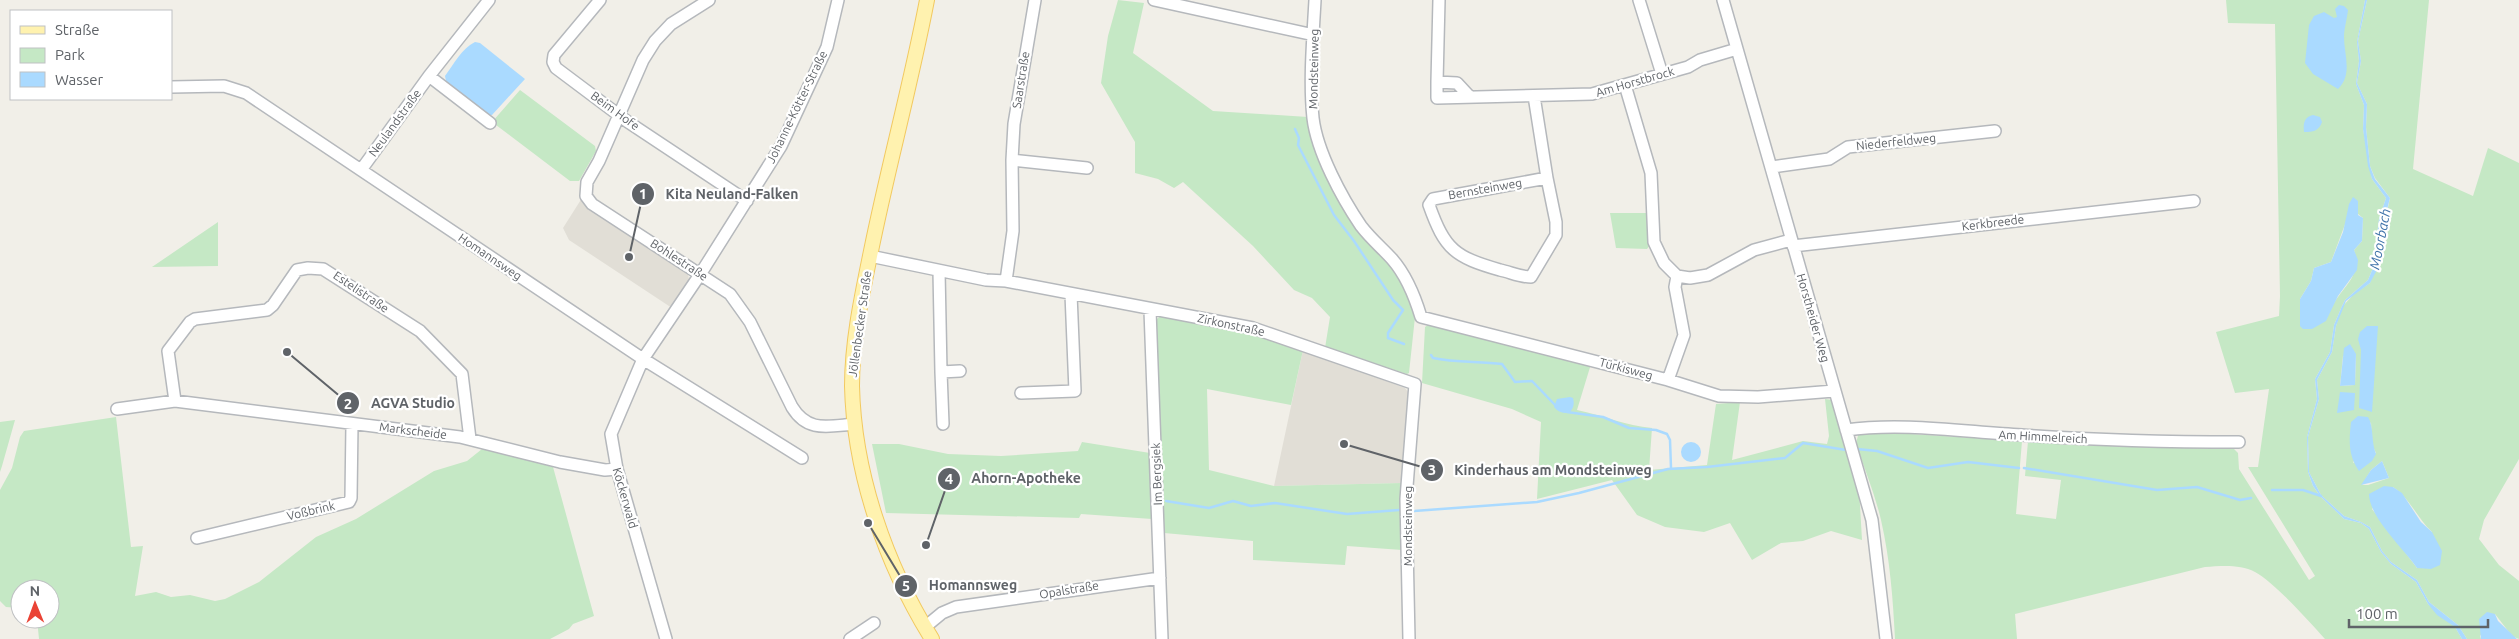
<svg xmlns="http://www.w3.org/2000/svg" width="2519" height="639" viewBox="0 0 2519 639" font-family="Ubuntu,sans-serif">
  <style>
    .education { fill: #e1ded6 }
    .green { fill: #c5e8c5; fill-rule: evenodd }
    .water { fill: #aadaff }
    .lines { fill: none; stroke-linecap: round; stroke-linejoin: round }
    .stream { stroke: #aadaff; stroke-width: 2.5 }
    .minor-casing { stroke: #b5b8bc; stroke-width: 14 }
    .major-casing { stroke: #f2c960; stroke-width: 16 }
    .minor { stroke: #fff; stroke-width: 11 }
    .major { stroke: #fff2af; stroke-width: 14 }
    .labels { text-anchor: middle; stroke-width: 4.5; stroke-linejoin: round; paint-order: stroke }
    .street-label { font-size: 12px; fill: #5f6368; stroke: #fff }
    .water-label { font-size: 14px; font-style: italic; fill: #4174aa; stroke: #fff }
    .leader { fill: none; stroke: #5f6368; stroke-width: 2 }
    .callout-dot { fill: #5f6368; stroke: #fff; stroke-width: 2 }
    .mark-label { font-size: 15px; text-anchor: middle; font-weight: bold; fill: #fff }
    .callout-label { font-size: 14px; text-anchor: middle; font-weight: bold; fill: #5f6368; stroke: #fff; stroke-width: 4.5; stroke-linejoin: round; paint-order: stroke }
  </style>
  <rect width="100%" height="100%" fill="#f1efe8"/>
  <path class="education" d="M582,198L588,206L688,273L689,281L672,308L569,240L563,228Z
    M1303,350L1405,388L1408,392L1402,483L1274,486Z"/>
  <path class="green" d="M1118,0L1144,3L1133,53L1213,111L1308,117L1345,211L1369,244L1391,262L1413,304L1415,317L1409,373L1407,374L1325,348L1330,317L1312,298L1294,290L1253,246L1183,182L1174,188L1158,179L1135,173V142L1101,83L1108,36Z
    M2226,0H2365L2357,42L2359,61L2356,84L2364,105L2363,129L2372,179L2386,198L2379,219L2373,268L2368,280L2345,300L2342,306L2334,325L2330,352L2315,379L2317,399L2307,437L2308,472L2313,486L2320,496L2344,519L2361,523L2369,529L2381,552L2391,564L2416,582L2428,604L2455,627L2462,639H2325C2309,621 2274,582 2255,572C2240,564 2221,566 2205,567L2015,614L2017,639H1895C1893,599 1890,559 1881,520C1875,494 1864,468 1856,443L1859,432L1863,431L2022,441L2016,514L2056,519L2061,480L2025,476L2028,441L2067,445L2234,449L2238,453L2239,469L2309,580L2315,576L2248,467H2258L2269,389L2235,393L2216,332L2279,316L2280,296L2275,24L2228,23ZM2358,214L2363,218L2362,241L2354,250C2361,278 2345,283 2333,305L2300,299L2311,281L2314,268L2331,262L2347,219Z
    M2367,0H2429L2413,169L2473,196L2488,148L2519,163V459L2484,520L2479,539L2499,565L2519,581V639L2512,636L2495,614L2480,636L2481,639H2467L2458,625L2429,602L2417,580L2391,562L2382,551L2370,527L2361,522L2344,516L2321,495L2309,472L2308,437L2319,399L2317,380L2332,352L2336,326L2342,307L2354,294L2370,283C2378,255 2384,226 2390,198L2375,178L2370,166L2366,127L2367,104L2357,83L2361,61L2358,41ZM2356,354L2355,385L2340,386L2343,356ZM2371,422L2372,445L2376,453L2353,463ZM2382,461L2389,478L2368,485H2362L2371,470ZM2393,487C2409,497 2418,519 2432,532L2417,568L2372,509Z
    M520,90L595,146L596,151L579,181H570L492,122Z
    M1610,213H1648L1650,245L1647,249L1616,248Z
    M218,222V266L152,267Z
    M1160,316L1259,335L1303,350L1291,405L1207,389L1209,470L1274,486L1402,483L1400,507L1402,550L1347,546L1345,565L1253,560V541L1164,533L1155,321Z
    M1431,323L1591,364L1577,410C1603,415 1626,426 1652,428L1649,470L1707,465L1716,404L1740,402L1732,460L1803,441L1827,444L1829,436L1825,399L1833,400L1859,488L1862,540L1831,531L1803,541L1781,543L1752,560L1730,523L1704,532L1665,527L1637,515L1612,480L1537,499L1541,422L1512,409L1422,383L1425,327Z
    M116,417L131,547L143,546L135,596L156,592L171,597L190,595L215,601L225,599L259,582L316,537L356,519L434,471L467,461L482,449L553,467L594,616L573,624L569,629L550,639H39L37,619H50V589H20V608L6,607L0,601V490L12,468L20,437L24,431Z
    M15,420L2,466L0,472V422Z
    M1082,442L1150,453L1152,519L1081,514L1079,518L886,513L872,444H899L948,454L1001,456L1078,451Z"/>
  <path class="water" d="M2365,0H2367L2358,41L2361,61L2357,83L2367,104L2366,127L2370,166L2375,179L2390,198L2381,233L2377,270L2370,283L2346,301L2336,326L2332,352L2317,380L2319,399L2308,437L2309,472L2321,495L2344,516L2361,522L2370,527L2382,551L2391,562L2417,580L2429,602L2458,625L2467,639H2462L2455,627L2437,615L2428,604L2416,582L2391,564L2381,552L2369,529L2361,523L2344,519L2320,496L2313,486L2308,472L2307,437L2317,399L2315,379L2330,352L2334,325L2342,306L2345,300L2368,280L2373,268L2379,219L2386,198L2372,179L2368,166L2363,129L2364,105L2356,84L2359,61L2357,42Z
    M2339,5L2344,6L2348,10C2347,19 2344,29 2344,37C2344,54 2353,75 2338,89L2313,74L2305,63L2309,25L2314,16L2324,12L2334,18L2337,17L2335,9Z
    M475,42L480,43L525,79L492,115H489L446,81L445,76C454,64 462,48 475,42Z
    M2313,115L2320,117L2322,122C2319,131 2313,132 2304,132C2303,124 2304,117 2313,115Z
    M2353,197L2358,201V215L2363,218L2362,241L2354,250L2358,260L2357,270L2338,296L2326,321L2312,329H2303L2300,326V299L2311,281L2314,268L2331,262L2343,232L2349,204Z
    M2367,326H2378L2372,412L2359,408L2361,350L2358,339L2360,332Z
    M2350,344L2356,354L2355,385L2340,386L2344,348Z
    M2340,392L2355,393L2354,410L2337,413Z
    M1570,397L1573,398C1577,413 1563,418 1554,407L1557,399Z
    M2358,416L2368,417C2374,426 2371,442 2376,454L2372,461L2359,471C2348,455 2349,441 2351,422Z
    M1681 452a10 10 0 1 1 20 0a10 10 0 1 1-20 0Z
    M2382,461L2389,478L2361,485L2371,470Z
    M2384,486L2393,487L2402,493L2421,522L2432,532L2442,551L2440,565L2431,569L2417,568C2404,549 2369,517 2369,494Z
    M2487,612L2495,614L2498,621L2517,639H2481L2479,619Z"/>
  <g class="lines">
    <path class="stream" d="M1295,129L1299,138L1298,145L1334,215L1354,241L1393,300L1403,310L1388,333V338L1404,344
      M1431,355L1433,358C1456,363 1479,361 1502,364L1515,382L1532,381L1556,406
      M1567,412L1603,417L1629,428L1656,430L1667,434L1670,440L1671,468
      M1857,449L1877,451L1928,468L1968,462L2019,468
      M2024,468L2157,490L2197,487L2240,500L2251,498
      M2272,490H2303L2321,496
      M1166,501L1209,508L1233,501L1251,506L1275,503L1347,514L1399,510
      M1414,511L1537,502L1579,493L1668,469L1707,467L1785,458L1803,443L1846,450"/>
    <g class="minor-casing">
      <path id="minor" d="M600,0L554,55L553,62L556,68L628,122L747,201
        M709,0L671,24L655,41L643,60L599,161L587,182L586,196L592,204L730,294L750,322L792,407C808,433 828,426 855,424
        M1154,0L1314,35
        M1315,0C1313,38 1309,80 1313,118C1317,152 1342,198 1361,226C1371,239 1382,248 1392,259C1406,275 1415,297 1421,317L1668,380L1719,396L1758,397L1834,391
        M1639,0L1662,74
        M1723,0L1872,520L1886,639
        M429,76L490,123
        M1437,82L1439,0
        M1625,85L1651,173L1654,242L1664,263L1677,276L1690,278L1708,275L1754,250L1791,240
        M171,87L224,86L246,93L643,359L802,458
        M1534,96L1547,178
        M1470,97L1457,83L1437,82V98L1592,94L1688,67L1700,60L1737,49
        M1012,160L1087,168
        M1772,167L1829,159L1848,147L1995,131
        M361,170L429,76L489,0
        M1547,178L1556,222V235L1531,277C1520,277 1510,272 1500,270C1455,257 1445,250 1429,205L1433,199Z
        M1793,246L2194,201
        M870,256L986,280L1006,281L1253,328L1415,384L1406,499L1409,639
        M939,271L941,372
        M1006,281L1013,231L1012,160L1014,124L1035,0
        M1150,310L1162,639
        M1668,380L1684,335L1675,287L1677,276
        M1021,393L1075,391L1071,294
        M175,401L168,351L190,322L195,319L267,310L273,305L297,270L308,268L323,269L420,331L462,374L470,439
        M117,409L175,401L460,437L560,462L605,470L617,469
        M943,424L941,372L960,371
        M1846,430C1903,422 1965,432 2022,435C2094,440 2167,442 2239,442
        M197,538L349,502L351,498L352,424
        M925,627L942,613L956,607L1160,578
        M666,639L617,469L611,434L643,359L701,273L781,146L827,47L838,0
        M850,639L874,623"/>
    </g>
    <g class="major-casing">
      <path id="major" d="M927,0C911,84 888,167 871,251C862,295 852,341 852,386C854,474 886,565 932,639"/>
    </g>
    <use href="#minor" class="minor"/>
    <use href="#major" class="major"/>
  </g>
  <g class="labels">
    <g class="street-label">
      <text transform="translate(1314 69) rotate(-89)" y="4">Mondsteinweg</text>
      <text transform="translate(1021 80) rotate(-81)" y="4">Saarstraße</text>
      <text transform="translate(1635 82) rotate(-16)" y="4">Am Horstbrock</text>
      <text transform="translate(797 107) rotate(-64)" y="4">Johanne-Kötter-Straße</text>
      <text transform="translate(615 111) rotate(36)" y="4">Beim Hofe</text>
      <text transform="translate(395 123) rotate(-54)" y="4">Neulandstraße</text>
      <text transform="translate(1896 142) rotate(-6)" y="4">Niederfeldweg</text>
      <text transform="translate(1485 189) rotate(-10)" y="4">Bernsteinweg</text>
      <text transform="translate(1993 223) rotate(-7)" y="4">Kerkbreede</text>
      <text transform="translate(490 257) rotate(34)" y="4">Homannsweg</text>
      <text transform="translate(679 260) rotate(33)" y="4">Bohlestraße</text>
      <text transform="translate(361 292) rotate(34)" y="4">Estelistraße</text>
      <text transform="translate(1813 318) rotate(74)" y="4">Horstheider Weg</text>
      <text transform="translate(860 324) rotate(-82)" y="4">Jöllenbecker Straße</text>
      <text transform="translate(1231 325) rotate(12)" y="4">Zirkonstraße</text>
      <text transform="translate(1626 369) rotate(15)" y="4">Türkisweg</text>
      <text transform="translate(413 431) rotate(7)" y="4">Markscheide</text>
      <text transform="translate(2043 437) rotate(3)" y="4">Am Himmelreich</text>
      <text transform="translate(1157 474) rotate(-92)" y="4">Im Bergsiek</text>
      <text transform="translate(625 498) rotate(74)" y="4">Köckerwald</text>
      <text transform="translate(311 511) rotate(-13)" y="4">Voßbrink</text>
      <text transform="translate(1408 526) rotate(-90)" y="4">Mondsteinweg</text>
      <text transform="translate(1069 590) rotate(-9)" y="4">Opalstraße</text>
    </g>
    <g class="water-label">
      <text transform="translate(2380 239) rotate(-79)" y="5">Moorbach</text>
    </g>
  </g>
  <path class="leader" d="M629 257L643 194M287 352L348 403M1344 444L1432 470M926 545L949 479M868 523L906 586"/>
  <g class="callout-dot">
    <circle cx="629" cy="257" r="5"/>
    <circle cx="287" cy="352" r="5"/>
    <circle cx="1344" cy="444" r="5"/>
    <circle cx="926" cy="545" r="5"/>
    <circle cx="868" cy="523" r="5"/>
    <circle cx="643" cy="194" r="12"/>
    <circle cx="348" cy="403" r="12"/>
    <circle cx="1432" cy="470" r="12"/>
    <circle cx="949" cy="479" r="12"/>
    <circle cx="906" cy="586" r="12"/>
  </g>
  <g class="mark-label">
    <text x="643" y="199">1</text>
    <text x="348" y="409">2</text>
    <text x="1432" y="475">3</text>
    <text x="949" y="484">4</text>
    <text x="906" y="591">5</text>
  </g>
  <g class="callout-label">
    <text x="732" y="199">Kita Neuland-Falken</text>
    <text x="413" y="408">AGVA Studio</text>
    <text x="1553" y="475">Kinderhaus am Mondsteinweg</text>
    <text x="1026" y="483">Ahorn-Apotheke</text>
    <text x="973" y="590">Homannsweg</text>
  </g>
  <rect x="10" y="10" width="162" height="90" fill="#ffffff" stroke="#bfc1c3"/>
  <rect x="20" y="26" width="25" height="8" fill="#fff2af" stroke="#bfc1c3"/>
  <text x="55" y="35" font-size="15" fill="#5f6368">Straße</text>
  <rect x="20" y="48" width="25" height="15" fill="#c5e8c5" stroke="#bfc1c3"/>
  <text x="55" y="60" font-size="15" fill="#5f6368">Park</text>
  <rect x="20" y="72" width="25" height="15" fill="#aadaff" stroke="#bfc1c3"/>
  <text x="55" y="85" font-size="15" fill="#5f6368">Wasser</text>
  <g transform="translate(35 604) rotate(359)"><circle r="24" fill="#ffffff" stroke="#bfc1c3"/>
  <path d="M0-4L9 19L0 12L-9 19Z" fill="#ea4335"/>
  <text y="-8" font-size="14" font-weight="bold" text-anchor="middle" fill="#5f6368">N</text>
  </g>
  <path d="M2349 619v8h139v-8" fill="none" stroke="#5f6368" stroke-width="2.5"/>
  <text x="2356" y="619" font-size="15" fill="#5f6368" stroke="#ffffff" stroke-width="4" paint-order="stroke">100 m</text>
</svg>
